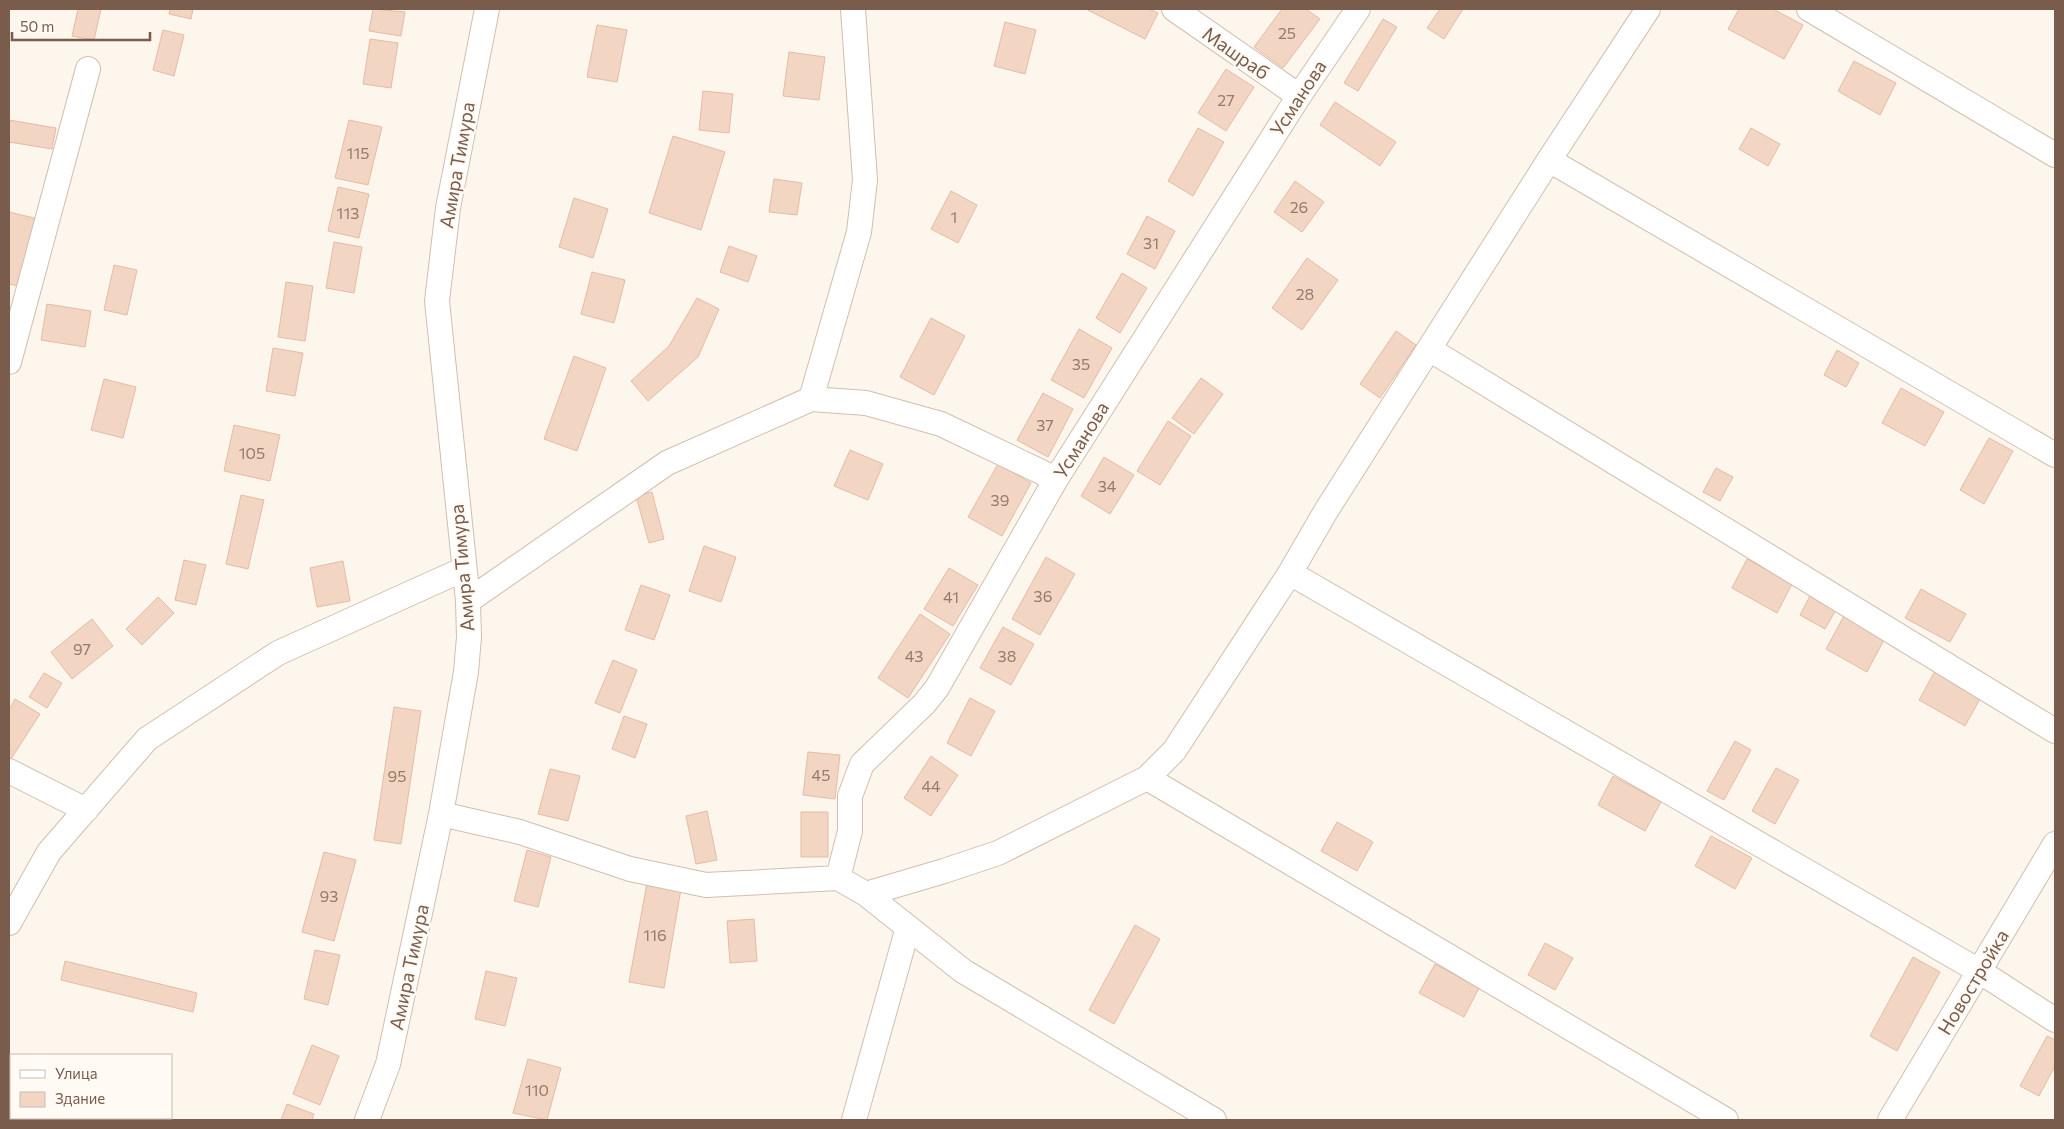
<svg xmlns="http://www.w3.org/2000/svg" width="2064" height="1129" viewBox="0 0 2064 1129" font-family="Commissioner,sans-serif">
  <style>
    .building { fill: #f3d5c3; stroke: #e6bba3 }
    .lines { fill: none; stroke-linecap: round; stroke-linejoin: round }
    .minor-casing { stroke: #d1beb0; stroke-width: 26 }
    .minor { stroke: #fff; stroke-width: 24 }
    .labels { text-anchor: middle; stroke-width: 4.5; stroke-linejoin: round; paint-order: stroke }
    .number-label { font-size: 16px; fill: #987a6a }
    .street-label { font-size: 19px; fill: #7a5c4d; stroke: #fffaf3 }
  </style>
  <rect width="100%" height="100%" fill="#fdf6ec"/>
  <path class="building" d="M78,9H101L94,40L72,36Z
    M170,9H193L191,19L169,14Z
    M373,9L405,12L401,36L369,31Z
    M1086,9H1148L1158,13L1145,39Z
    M1282,9H1306L1320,19L1283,68L1254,47Z
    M1440,9H1463L1444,39L1427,28Z
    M1739,9H1773L1803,25L1784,59L1728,29Z
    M1383,19L1397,27L1358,91L1344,83Z
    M1005,22L1036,30L1025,74L994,66Z
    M597,25L627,30L617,82L587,77Z
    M163,30L184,35L174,76L153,70Z
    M370,39L398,43L391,88L363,84Z
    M789,52L825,57L819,100L783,96Z
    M1854,61L1896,83L1880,115L1838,91Z
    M1226,69L1254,87L1226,131L1198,113Z
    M703,91L733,94L729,133L699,130Z
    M1335,102L1396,142L1380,166L1320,125Z
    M9,120L56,128L52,149L9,142Z
    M349,120L382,127L368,185L335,178Z
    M1198,128L1224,142L1193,196L1168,181Z
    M1751,128L1780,144L1768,166L1739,149Z
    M673,136L725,152L701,230L649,213Z
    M774,179L802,183L797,215L769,212Z
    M1295,181L1324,202L1302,232L1274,212Z
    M338,187L369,194L359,238L328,231Z
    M951,191L977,205L958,243L931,229Z
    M574,198L608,209L593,258L559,247Z
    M9,212L38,219L23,287L9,284Z
    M1147,216L1175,231L1155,269L1127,254Z
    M334,242L362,247L354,293L326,288Z
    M729,246L757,256L748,282L720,272Z
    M1307,258L1338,280L1302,330L1272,308Z
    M114,265L137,270L127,315L104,310Z
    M592,272L625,280L614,323L581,314Z
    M1122,273L1147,288L1120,333L1096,318Z
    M286,282L313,286L305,341L278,337Z
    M697,298L719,309L698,357L648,401L631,381L669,346Z
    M47,304L91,311L85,347L41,340Z
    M931,318L965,336L934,395L900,377Z
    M1079,329L1112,348L1084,398L1051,380Z
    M1396,331L1416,345L1380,398L1360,384Z
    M273,348L303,353L295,396L266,391Z
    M1837,350L1859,363L1846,387L1824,375Z
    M574,356L606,368L577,451L544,439Z
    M1201,378L1223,394L1194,434L1172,418Z
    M104,379L136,387L123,438L91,430Z
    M1901,388L1944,412L1925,446L1882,423Z
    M1043,393L1073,409L1048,457L1017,440Z
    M1168,421L1191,436L1160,485L1137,471Z
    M234,425L280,435L270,481L224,471Z
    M1989,438L2013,451L1984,504L1960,490Z
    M850,450L883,464L868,500L834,486Z
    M1104,457L1134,475L1110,514L1081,496Z
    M998,464L1031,483L1002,536L968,517Z
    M1716,468L1733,477L1720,501L1703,492Z
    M652,492L664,539L649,543L636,496Z
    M241,495L264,500L248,569L226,564Z
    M704,546L736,557L721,602L689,591Z
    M1046,557L1075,574L1040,635L1012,619Z
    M1747,559L1792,584L1777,613L1732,588Z
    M184,560L206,565L196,605L175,600Z
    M343,561L350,601L317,607L310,568Z
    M949,568L978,585L953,626L924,609Z
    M641,585L670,595L654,640L625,630Z
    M1921,589L1966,614L1950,642L1905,618Z
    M1811,594L1837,608L1825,629L1800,615Z
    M158,597L174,613L142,645L126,629Z
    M920,614L950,634L908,698L878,678Z
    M1844,616L1885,638L1867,672L1826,649Z
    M92,619L113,646L72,679L51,652Z
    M1003,627L1034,644L1011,685L980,668Z
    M613,660L637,670L620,713L595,703Z
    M1935,671L1981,697L1965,726L1919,700Z
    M44,673L62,683L47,708L29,697Z
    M970,698L995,711L971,756L947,743Z
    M15,699L40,714L11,759L9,758V710Z
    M394,707L421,711L401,844L374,840Z
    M624,716L647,724L635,758L612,749Z
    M1735,741L1751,750L1724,800L1707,791Z
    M808,752L840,755L835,799L803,795Z
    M931,756L958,775L931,816L904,798Z
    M1776,768L1799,780L1775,824L1752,811Z
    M550,769L580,776L568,821L538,814Z
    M1613,776L1661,802L1645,831L1598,805Z
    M707,811L717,860L696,864L686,816Z
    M801,812H828V857H801Z
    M1337,822L1373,842L1357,871L1321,851Z
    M1711,836L1752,858L1735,889L1695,866Z
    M527,850L551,857L538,907L514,901Z
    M324,852L356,860L334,941L302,932Z
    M647,883L681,889L664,988L629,982Z
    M754,919L757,961L730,963L727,921Z
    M1135,925L1160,939L1114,1024L1089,1010Z
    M1545,943L1573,958L1555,990L1528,975Z
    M315,950L340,955L328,1005L304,999Z
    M1913,957L1940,972L1897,1051L1870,1036Z
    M65,961L197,993L193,1012L61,980Z
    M1435,964L1479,988L1464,1017L1419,993Z
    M486,971L517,978L505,1026L475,1019Z
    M2047,1036L2055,1040V1066L2039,1096L2020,1086Z
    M312,1045L339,1056L320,1105L293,1094Z
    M528,1059L561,1068L547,1120L513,1113Z
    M287,1104L314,1114L312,1120H281Z
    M111,1118H137L135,1120H110Z"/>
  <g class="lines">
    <g class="minor-casing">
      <path id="minor" d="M1174,9L1299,96
        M1809,9L2055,155
        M1549,160L2055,455
        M1429,349L2055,731
        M9,362L88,69
        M811,399L859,232L865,180L853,9
        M1290,573L1979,971L2055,1020
        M468,601L667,463L811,399L866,403L941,424L1056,479
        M9,771L86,810
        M1147,778L1726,1120
        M441,814L520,832L630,869L706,885L838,878L866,894L963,971L1214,1120
        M838,878L850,831V796L862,764L924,704L937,688L1056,479L1299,96L1358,9
        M866,894L944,871L998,853L1147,778L1174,751L1290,573L1326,511L1549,160L1648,9
        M9,923L49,852L147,739L278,653L464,569
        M367,1120L388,1064L441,814L466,672L469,637L468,601L437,301L448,208L487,9
        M854,1120L908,927
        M1890,1120L2055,844"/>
    </g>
    <use href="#minor" class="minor"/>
  </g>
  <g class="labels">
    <g class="number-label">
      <text x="1287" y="39">25</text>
      <text x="1226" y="106">27</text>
      <text x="358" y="159">115</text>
      <text x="1299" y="213">26</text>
      <text x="348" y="219">113</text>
      <text x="954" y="223">1</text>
      <text x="1151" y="249">31</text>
      <text x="1305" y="300">28</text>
      <text x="1081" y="370">35</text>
      <text x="1045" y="431">37</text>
      <text x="252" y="459">105</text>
      <text x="1107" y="492">34</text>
      <text x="1000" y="506">39</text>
      <text x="1043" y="602">36</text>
      <text x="951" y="603">41</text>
      <text x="82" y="655">97</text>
      <text x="914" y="662">43</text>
      <text x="1007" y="662">38</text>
      <text x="821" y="781">45</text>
      <text x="397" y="782">95</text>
      <text x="931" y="792">44</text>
      <text x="329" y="902">93</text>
      <text x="655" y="941">116</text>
      <text x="537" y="1096">110</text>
    </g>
    <g class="street-label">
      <text transform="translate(1236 53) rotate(35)" y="7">Машраб</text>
      <text transform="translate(1298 98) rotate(-57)" y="7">Усманова</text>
      <text transform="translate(457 165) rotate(-80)" y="7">Амира Тимура</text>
      <text transform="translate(1081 440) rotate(-58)" y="7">Усманова</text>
      <text transform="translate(462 568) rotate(-95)" y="7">Амира Тимура</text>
      <text transform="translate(409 967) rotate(-78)" y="7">Амира Тимура</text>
      <text transform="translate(1973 982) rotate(-59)" y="7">Новостройка</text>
    </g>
  </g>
  <rect width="2064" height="1129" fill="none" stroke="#7a5c4d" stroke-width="20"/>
  <rect x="10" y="1054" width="162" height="65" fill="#fffaf3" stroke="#cabbb1"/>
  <rect x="20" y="1070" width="25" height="8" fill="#ffffff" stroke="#cabbb1"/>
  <text x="55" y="1079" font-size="15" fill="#7a5c4d">Улица</text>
  <rect x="20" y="1092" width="25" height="15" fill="#f3d5c3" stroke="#cabbb1"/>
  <text x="55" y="1104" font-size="15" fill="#7a5c4d">Здание</text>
  <path d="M12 32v8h138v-8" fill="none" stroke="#7a5c4d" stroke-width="2.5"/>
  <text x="20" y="32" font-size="15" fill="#7a5c4d" stroke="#fffaf3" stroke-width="4" paint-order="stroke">50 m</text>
</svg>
